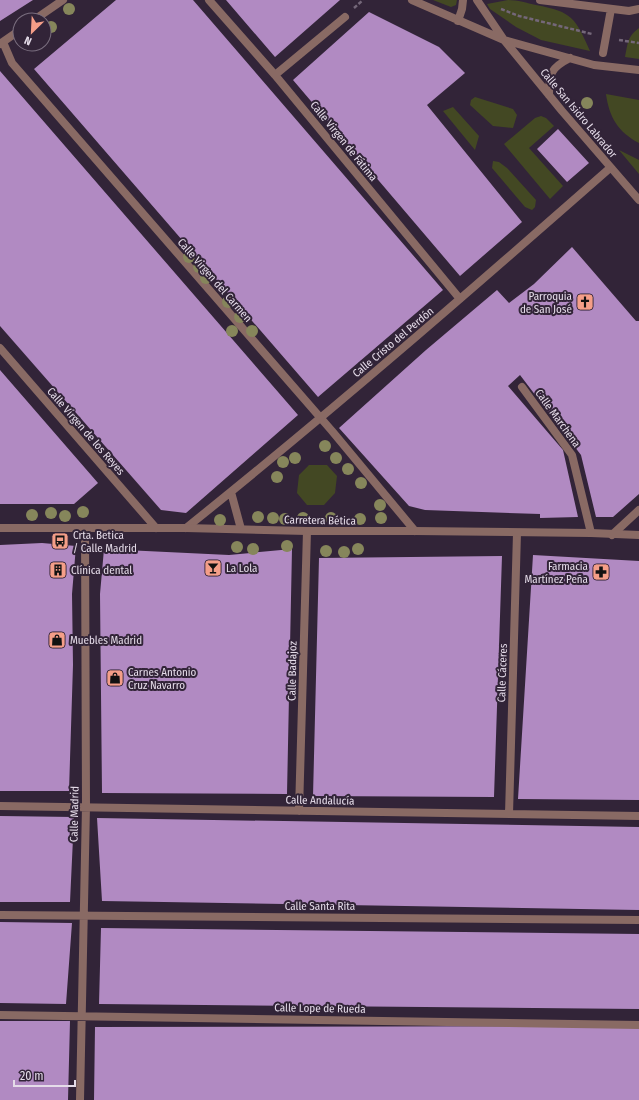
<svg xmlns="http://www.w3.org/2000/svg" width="639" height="1100" viewBox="0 0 639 1100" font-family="'Fira Sans Condensed',sans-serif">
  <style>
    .green { fill: #434823 }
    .building { fill: #b18ac2 }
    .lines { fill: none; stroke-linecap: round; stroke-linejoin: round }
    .path { stroke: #746779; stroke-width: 2.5; stroke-dasharray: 4 2; stroke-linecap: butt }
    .pedestrian { stroke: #896a64; stroke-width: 8 }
    .minor { stroke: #896a64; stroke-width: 8 }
    .tertiary { stroke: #896a64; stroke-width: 8 }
    .tree { fill: #86865b }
    .labels { text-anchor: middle; stroke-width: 4; stroke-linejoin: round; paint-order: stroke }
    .street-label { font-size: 11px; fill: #e5dce9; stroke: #322438 }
    .poi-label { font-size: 11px; fill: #e5dce9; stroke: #322438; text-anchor: start }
  </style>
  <rect width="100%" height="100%" fill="#322438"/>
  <path class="green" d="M433,0H457L456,5L451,7Z
    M508,0C518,0 527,3 536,5C573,12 575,18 590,51L541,40L516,27L490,9L487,4Z
    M639,28V59L625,57C628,43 627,37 639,28Z
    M606,94L639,100V143C618,132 609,117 606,94Z
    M475,97L513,109L517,115L513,128L493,126L470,105L471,100Z
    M453,107L479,136L475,150L443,111Z
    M541,116L546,118L554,126L529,148L563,186L550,199L504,144L535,118Z
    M619,150L639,160V174Z
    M493,161L499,162L507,168L536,200L535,207L532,210L525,207L492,168Z
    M309,465H327L337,476L335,493L324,505H307L297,493L299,475Z"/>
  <path class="building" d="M0,0H33L0,21Z
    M116,0H193L443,290L318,397L34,69Z
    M226,0H340L275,57Z
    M369,12L439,47L465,73L427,105L522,222L460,276L293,80Z
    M0,71L298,415L186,513L161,510L0,326Z
    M558,129L589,163L567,182L537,149Z
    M572,247L636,321H639V494L613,517H596L581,455L520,375L508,386L563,450L578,517L540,518V514L425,510L409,506L339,428L426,350L497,290L509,303L534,284Z
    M0,370L98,483L74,504H0Z
    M42,543L76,546L72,594L73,665L69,791H0V545Z
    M104,549L229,555L292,549L287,794L102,793L100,594Z
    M533,555L639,561V800L518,799Z
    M502,556L494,797L313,796L319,558Z
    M0,816L74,817L70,902H0Z
    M97,818L639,827V910L102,901Z
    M0,922L72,923L66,1004L0,1003Z
    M101,928L639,934V1009L99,1004Z
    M0,1021H70L68,1100H0Z
    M639,1026V1100H94L95,1027Z"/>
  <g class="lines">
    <path class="path" d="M354,8L363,0
      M501,9L519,16L592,34
      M619,40L639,43"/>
    <path class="pedestrian" d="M540,0L629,11L639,9
      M603,53L611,9
      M522,387L572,455L591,533"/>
    <path class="minor" d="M209,0L275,75L460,299
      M412,0L504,40L594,65L639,70
      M477,0L504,40L562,111L639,200
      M34,20L63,0
      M458,21L462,9L463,0
      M3,42L12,63L332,431L415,531
      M0,44L20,30
      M275,75L345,17
      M549,95C549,74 550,68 570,58
      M0,348L156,528
      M231,492L241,529
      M186,528C331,412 471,290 610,168
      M612,535L639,510
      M0,806L639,816
      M299,811L307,531
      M509,814L517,533
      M0,915L639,920
      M0,1015L639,1025
      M80,1100L86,806L85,529"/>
    <path class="tertiary" d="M0,528H186L307,531H415L591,533L639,535"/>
  </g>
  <g class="tree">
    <circle cx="69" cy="9" r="6"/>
    <circle cx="51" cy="27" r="6"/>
    <circle cx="587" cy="103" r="6"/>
    <circle cx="189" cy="257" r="6"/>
    <circle cx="199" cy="267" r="6"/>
    <circle cx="206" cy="278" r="6"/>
    <circle cx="228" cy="302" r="6"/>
    <circle cx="240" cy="317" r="6"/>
    <circle cx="232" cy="331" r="6"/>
    <circle cx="252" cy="331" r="6"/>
    <circle cx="325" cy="446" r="6"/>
    <circle cx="295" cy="458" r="6"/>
    <circle cx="336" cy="458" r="6"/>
    <circle cx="283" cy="462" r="6"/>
    <circle cx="348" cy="469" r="6"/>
    <circle cx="277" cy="477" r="6"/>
    <circle cx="361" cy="483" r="6"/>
    <circle cx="380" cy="505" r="6"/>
    <circle cx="83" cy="512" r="6"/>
    <circle cx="51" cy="513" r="6"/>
    <circle cx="32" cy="515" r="6"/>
    <circle cx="65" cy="516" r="6"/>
    <circle cx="258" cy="517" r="6"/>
    <circle cx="273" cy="518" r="6"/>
    <circle cx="303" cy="518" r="6"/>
    <circle cx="331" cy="518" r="6"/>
    <circle cx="381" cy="518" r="6"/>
    <circle cx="285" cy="519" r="6"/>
    <circle cx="360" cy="519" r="6"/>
    <circle cx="220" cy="520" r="6"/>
    <circle cx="287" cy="546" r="6"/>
    <circle cx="237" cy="547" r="6"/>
    <circle cx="253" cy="549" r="6"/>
    <circle cx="358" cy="549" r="6"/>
    <circle cx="326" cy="551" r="6"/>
    <circle cx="344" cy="552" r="6"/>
  </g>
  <defs>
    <g id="church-square" transform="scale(0.9)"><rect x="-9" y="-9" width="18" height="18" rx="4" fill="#f49e88" stroke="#322438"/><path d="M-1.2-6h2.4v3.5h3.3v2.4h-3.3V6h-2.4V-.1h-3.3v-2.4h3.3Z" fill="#111"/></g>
    <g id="bus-square" transform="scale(0.9)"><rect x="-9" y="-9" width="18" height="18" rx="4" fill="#f49e88" stroke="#322438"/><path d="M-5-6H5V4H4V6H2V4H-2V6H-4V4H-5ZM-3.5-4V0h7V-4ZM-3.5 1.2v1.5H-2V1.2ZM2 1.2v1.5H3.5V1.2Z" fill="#111"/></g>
    <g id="bar-square" transform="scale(0.9)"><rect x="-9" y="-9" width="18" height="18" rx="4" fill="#f49e88" stroke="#322438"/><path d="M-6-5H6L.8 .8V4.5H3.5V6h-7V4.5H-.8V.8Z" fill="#111"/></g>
    <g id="building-square" transform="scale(0.9)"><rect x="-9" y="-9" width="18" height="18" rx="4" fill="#f49e88" stroke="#322438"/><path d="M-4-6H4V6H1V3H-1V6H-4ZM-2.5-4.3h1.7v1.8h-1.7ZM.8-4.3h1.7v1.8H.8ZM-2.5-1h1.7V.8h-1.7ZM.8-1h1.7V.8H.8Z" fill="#111"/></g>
    <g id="pharmacy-square" transform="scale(0.9)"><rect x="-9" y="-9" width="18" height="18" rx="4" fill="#f49e88" stroke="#322438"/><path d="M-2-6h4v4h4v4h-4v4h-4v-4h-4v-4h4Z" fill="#111"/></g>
    <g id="shop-square" transform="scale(0.9)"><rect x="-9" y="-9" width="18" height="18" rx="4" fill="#f49e88" stroke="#322438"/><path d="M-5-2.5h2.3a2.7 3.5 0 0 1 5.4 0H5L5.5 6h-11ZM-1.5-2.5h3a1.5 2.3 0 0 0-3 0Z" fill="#111"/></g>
  </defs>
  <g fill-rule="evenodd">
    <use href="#church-square" x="585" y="302"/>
    <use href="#bus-square" x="60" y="541"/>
    <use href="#bar-square" x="213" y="568"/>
    <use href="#building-square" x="58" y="570"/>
    <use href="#pharmacy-square" x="601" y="572"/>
    <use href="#shop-square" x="57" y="640"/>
    <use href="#shop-square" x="115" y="678"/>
  </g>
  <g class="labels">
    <g class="street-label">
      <text transform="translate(579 113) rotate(50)" y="4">Calle San Isidro Labrador</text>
      <text transform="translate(344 141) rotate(51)" y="4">Calle Virgen de Fátima</text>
      <text transform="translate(215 280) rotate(49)" y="4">Calle Virgen del Carmen</text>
      <text transform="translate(393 342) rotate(-40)" y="4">Calle Cristo del Perdón</text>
      <text transform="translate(558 418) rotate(54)" y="4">Calle Marchena</text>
      <text transform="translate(86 431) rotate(49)" y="4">Calle Virgen de los Reyes</text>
      <text transform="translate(320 520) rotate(1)" y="4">Carretera Bética</text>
      <text transform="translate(292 671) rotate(-89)" y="4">Calle Badajoz</text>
      <text transform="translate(502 673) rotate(-88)" y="4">Calle Cáceres</text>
      <text transform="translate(320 800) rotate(1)" y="4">Calle Andalucía</text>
      <text transform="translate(74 814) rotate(-89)" y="4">Calle Madrid</text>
      <text x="320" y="910">Calle Santa Rita</text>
      <text transform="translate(320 1008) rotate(1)" y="4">Calle Lope de Rueda</text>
    </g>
    <g class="poi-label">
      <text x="572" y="300" text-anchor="end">Parroquia<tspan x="572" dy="13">de San José</tspan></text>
      <text x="73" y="539">Crta. Betica<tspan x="73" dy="13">/ Calle Madrid</tspan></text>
      <text x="588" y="570" text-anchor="end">Farmacia<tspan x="588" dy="13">Martínez Peña</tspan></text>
      <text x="226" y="572">La Lola</text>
      <text x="71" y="574">Clínica dental</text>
      <text x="70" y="644">Muebles Madrid</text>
      <text x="128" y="676">Carnes Antonio<tspan x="128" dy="13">Cruz Navarro</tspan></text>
    </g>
  </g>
  <g transform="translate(32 32) rotate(204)"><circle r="19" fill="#322438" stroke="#7a6e7f"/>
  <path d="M0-3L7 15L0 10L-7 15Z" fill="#f49e88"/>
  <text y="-6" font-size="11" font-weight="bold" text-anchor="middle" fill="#e5dce9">N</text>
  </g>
  <path d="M14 1080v6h61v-6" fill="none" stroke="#e5dce9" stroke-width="2"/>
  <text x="20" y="1080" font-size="12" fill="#e5dce9" stroke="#322438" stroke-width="3" paint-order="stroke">20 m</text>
</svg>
